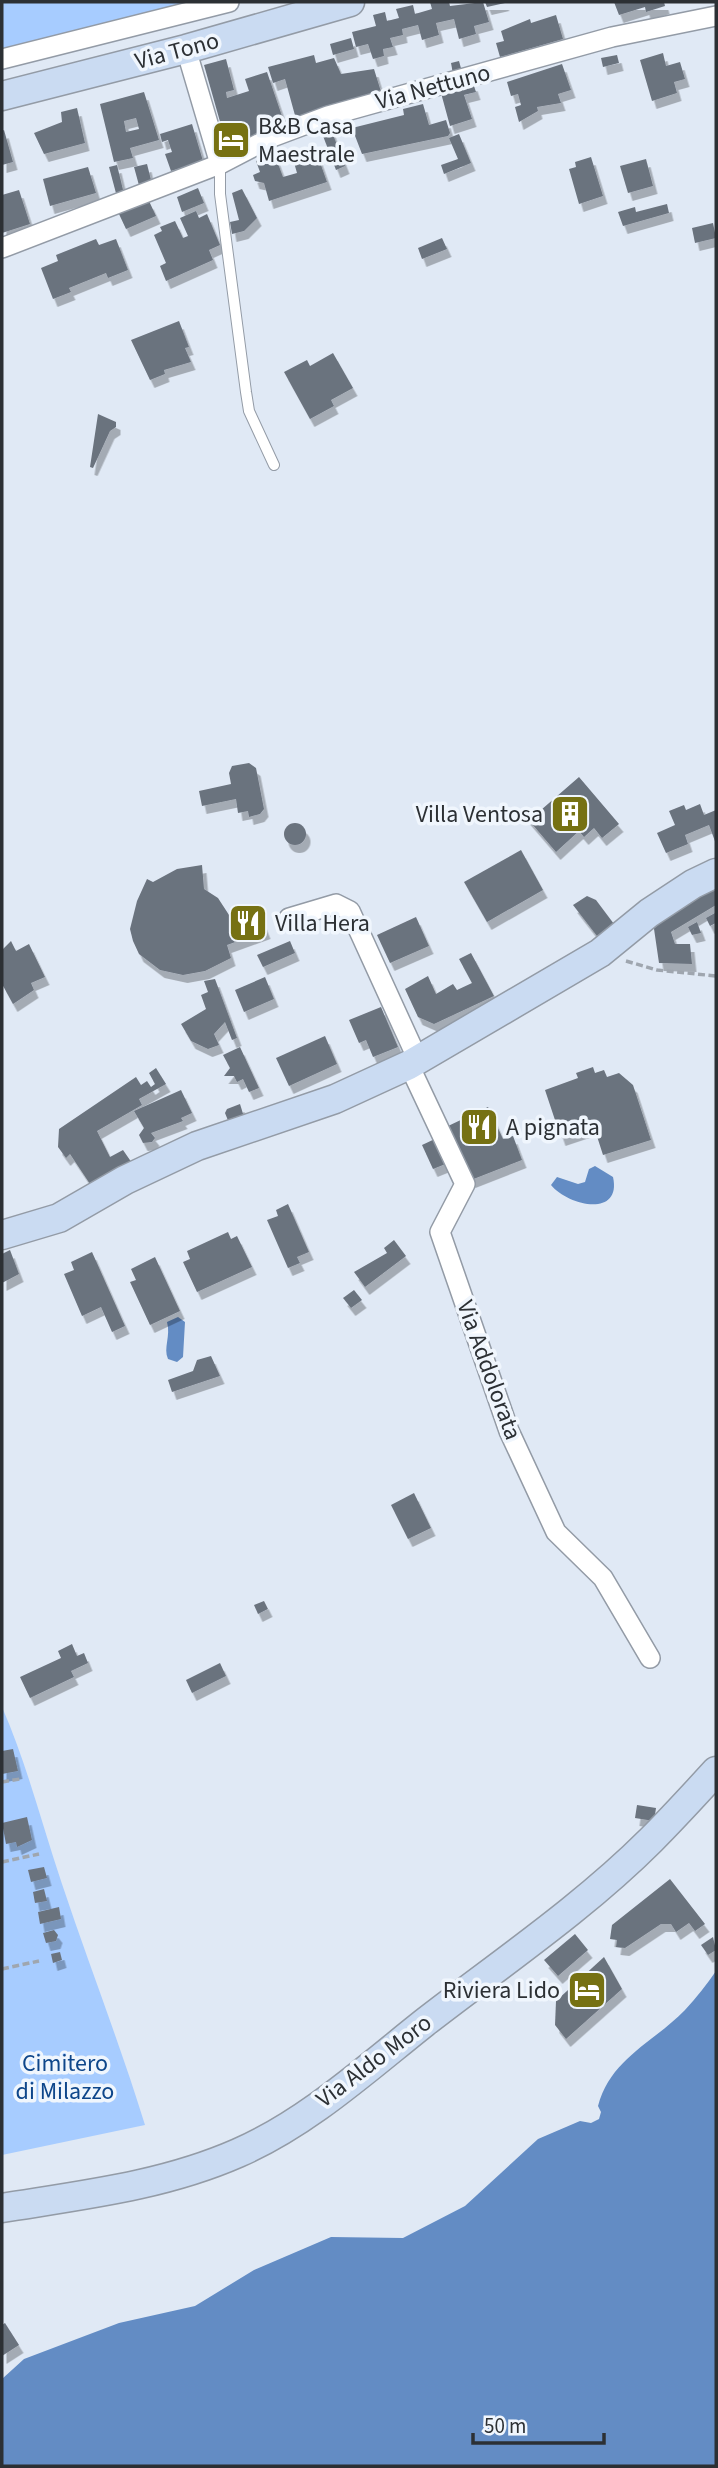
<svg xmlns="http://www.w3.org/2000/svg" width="718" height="2468" font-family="'Source Sans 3',sans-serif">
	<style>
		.green { fill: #a7ccff }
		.water { fill: #638cc4 }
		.building { fill: #6b737e; fill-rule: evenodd; filter: url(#shadow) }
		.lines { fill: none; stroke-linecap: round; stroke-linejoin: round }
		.lane-casing { stroke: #939ba6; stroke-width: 12 }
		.street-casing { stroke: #939ba6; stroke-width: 22 }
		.secondary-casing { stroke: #939ba6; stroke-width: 31 }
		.path { stroke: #9fa6af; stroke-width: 3.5; stroke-dasharray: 7 3.5; stroke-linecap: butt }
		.lane { stroke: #fff; stroke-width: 10 }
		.street { stroke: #fff; stroke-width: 19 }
		.secondary { stroke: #cadbf2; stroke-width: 28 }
		.labels { text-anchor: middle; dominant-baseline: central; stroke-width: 7; stroke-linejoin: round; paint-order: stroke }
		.street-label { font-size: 24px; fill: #2c3034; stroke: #f0f6fd }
		.poi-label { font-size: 24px; fill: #2c3034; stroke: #f0f6fd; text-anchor: start }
		.park-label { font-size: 24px; fill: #0e468a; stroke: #f0f6fd }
	</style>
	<defs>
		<filter id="shadow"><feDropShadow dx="4.5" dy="8" stdDeviation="0" flood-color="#0004"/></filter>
	</defs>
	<rect width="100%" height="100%" fill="#e0e9f5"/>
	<g class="green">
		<polygon points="2,2 206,2 2,55"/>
		<path d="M2 1707C27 1764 42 1825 62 1884 89 1965 120 2044 145 2125L2 2155Z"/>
	</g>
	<g class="water">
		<path d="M595 1166 613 1177C622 1218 568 1206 551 1185L557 1177 578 1184 585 1182 589 1169Z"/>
		<path d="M178 1317 185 1322 183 1357 177 1362 168 1359C163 1348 171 1336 167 1322Z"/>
		<path d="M716 1971V2466H2V2379L24 2359 119 2323 195 2306 254 2270 331 2237 403 2238 465 2206 538 2139 580 2121 591 2123 599 2119 601 2112 598 2106C611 2058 653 2043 685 2010 696 1998 707 1984 716 1971Z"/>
	</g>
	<g class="building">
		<polygon points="430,2 449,2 450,6 483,2 489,22 474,26 476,34 459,39 454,19 436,23 439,35 422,40 418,25 402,29 403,35 390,38 393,47 383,49 384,56 373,59 368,44 356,47 352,32 376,26 373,15 385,12 387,21 399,18 396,9 413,5 415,14 432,9"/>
		<polygon points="485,2 504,2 505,3 487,7"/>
		<polygon points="614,2 664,2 665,6 646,12 645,7 619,15"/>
		<polygon points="556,15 563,39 500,57 496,43 504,41 501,31 530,19 531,23"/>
		<polygon points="351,38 354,49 333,55 330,44"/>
		<polygon points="663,53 666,66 680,62 685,79 674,82 677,93 652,101 640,60"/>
		<polygon points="314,55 316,63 334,58 341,74 374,69 382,95 296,119 285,79 273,83 268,67"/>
		<polygon points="617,55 619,63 603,67 601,58"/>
		<polygon points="226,59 234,90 226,92 227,98 249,91 245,79 267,72 283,119 228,150 204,65"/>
		<polygon points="459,61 462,72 453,74 451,63"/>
		<polygon points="562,64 571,90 558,94 561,103 537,107 538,111 519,122 515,107 521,105 518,94 511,96 507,82"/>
		<polygon points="473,83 476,92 464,95 472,119 450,126 441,93"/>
		<path d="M144 92 159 140 130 148 133 158 114 162 100 104ZM136 118 139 129 126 132 124 121Z"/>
		<polygon points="423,104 429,125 446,120 450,133 448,136 362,154 352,128 404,115 403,109"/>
		<polygon points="77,108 85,143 44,154 34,133 62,122 61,112"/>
		<polygon points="192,124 203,161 171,171 165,154 172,152 168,140 162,142 160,134"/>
		<polygon points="329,124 345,166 336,170 320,128"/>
		<polygon points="4,130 13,162 2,165 2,131"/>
		<polygon points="459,134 471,163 444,174 441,165 458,159 449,138"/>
		<polygon points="271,145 283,177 297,173 293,159 316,151 327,182 269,201 264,183 255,181 253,175 260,172 256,161 266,157 261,148"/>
		<polygon points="591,157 603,196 579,204 569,169 576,167 575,162"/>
		<polygon points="646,159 653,186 628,193 620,166"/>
		<polygon points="147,164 152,184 140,189 134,167"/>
		<polygon points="117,165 124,194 117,197 109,167"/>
		<polygon points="88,167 96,193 50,206 43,179"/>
		<polygon points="198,188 204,203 182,212 177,197"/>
		<polygon points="242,189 257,218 244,231 232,234 230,222 239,220 232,193"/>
		<polygon points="19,190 30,224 2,233 2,195"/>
		<polygon points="149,201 156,216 126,229 119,214"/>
		<polygon points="667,204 669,213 623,226 618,212 635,207 636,212"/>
		<polygon points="196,211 199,218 207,214 220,245 209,250 213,260 166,281 160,266 166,263 154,235 162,231 160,227 175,221 183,238 188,236 180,218"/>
		<polygon points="713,223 716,238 695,243 692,228"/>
		<polygon points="442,238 447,249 422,259 418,248"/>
		<polygon points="96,239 99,245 116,239 128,270 108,278 106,273 69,288 71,292 53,299 41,268 58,261 56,255"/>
		<polygon points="179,321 189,347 185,348 191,362 164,370 165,374 150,380 131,340"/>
		<polygon points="333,353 353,388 331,400 334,406 310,419 284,372 307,360 310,366"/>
		<polygon points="98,414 116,422 116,427 110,431 93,468 90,467"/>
		<polygon points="249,763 256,768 264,809 260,814 249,817 248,811 238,813 236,799 202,806 199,791 231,784 229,773 232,766"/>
		<polygon points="579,777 619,824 602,838 594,828 584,837 579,831 556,852 526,817 538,807 541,810"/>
		<polygon points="700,804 704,815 716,810 716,844 709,825 685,835 688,844 666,853 657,833 675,825 669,811 684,805 686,810"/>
		<circle cx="295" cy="834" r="11"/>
		<polygon points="521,850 543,890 487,922 464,882"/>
		<polygon points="202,865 204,889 218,898 229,915 256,906 266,931 227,945 231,958 205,971 183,975 160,970 139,954 133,941 130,929 137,901 147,879 153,882 177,869"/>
		<polygon points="716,885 716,905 671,932 675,944 690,944 692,964 659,963 653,922"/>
		<polygon points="587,896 596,900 614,924 597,936 573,905"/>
		<polygon points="715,913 716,923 710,926 706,918"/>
		<polygon points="416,917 429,946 390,963 377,935"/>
		<polygon points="697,922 701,933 692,935 688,927"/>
		<polygon points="11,941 16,951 29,944 45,977 31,983 34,990 13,1004 2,984 2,950"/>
		<polygon points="290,941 295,953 263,967 257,955"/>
		<polygon points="471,953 494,996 434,1024 418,1017 405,989 428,976 436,994 453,984 457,990 472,983 459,959"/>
		<polygon points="265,977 274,999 244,1012 235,990"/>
		<polygon points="215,979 237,1038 232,1040 225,1022 214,1034 219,1045 208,1049 191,1041 181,1024 206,1009 201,995 208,992 204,981"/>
		<polygon points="381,1007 398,1047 373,1057 366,1040 359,1043 349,1020"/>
		<polygon points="325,1036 337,1064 289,1086 276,1058"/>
		<polygon points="240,1047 259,1088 249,1092 243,1079 237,1082 234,1076 224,1076 230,1068 223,1055"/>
		<polygon points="593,1067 595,1073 604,1070 607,1077 619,1073 633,1085 651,1140 603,1155 594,1127 561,1138 545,1090 578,1078 576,1073"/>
		<polygon points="156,1068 166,1084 139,1099 142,1105 97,1131 110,1157 123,1150 132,1163 92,1187 70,1154 66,1158 58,1147 59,1129 136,1077 141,1085 147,1081 151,1087 155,1084 149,1073"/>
		<polygon points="181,1090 192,1113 181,1118 183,1121 151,1133 155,1138 152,1142 143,1143 139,1135 144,1128 134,1111"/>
		<polygon points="240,1104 244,1117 229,1123 225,1113 227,1109"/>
		<polygon points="488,1107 503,1139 513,1136 522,1160 471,1180 446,1127"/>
		<polygon points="437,1138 448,1163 433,1169 422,1145"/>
		<polygon points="288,1204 309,1252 297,1257 300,1263 288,1268 267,1220 278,1216 276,1210"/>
		<polygon points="228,1232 231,1239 237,1236 252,1267 197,1292 183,1262 190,1259 187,1251"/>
		<polygon points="394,1240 406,1256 365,1287 354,1272 387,1253 384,1248"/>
		<polygon points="10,1250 19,1274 2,1283 2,1254"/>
		<polygon points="92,1252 125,1326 112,1332 101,1307 82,1316 64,1274 74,1270 71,1262"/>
		<polygon points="155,1257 180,1311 150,1325 130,1282 136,1280 131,1269"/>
		<polygon points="354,1290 362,1300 351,1308 343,1298"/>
		<polygon points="211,1356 220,1376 172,1392 168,1380 193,1371 197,1360"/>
		<polygon points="414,1493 431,1528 408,1539 391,1505"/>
		<polygon points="264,1601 268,1609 258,1614 254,1605"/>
		<polygon points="72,1644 77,1656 84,1653 88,1663 71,1671 74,1677 30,1698 20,1677 61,1658 58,1651"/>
		<polygon points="220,1663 226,1676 192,1693 186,1680"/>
		<polygon points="13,1749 18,1771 2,1774 2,1751"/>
		<polygon points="637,1805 656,1808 654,1821 635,1818"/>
		<polygon points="27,1817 32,1840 17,1847 16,1842 6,1844 2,1823"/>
		<polygon points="44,1867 47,1878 31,1882 28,1870"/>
		<polygon points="670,1879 705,1924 695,1931 689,1923 676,1932 671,1924 661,1924 625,1948 616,1947 617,1940 610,1939 612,1925"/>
		<polygon points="44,1889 47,1901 35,1903 33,1892"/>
		<polygon points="59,1907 61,1919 40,1924 38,1912"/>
		<polygon points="54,1930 58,1935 56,1941 46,1943 43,1933"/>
		<polygon points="575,1934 588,1950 558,1976 544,1960"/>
		<polygon points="713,1937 716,1950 708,1955 701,1945"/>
		<polygon points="60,1952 62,1960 53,1963 51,1954"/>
		<polygon points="604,1957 622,1989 566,2039 555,2025 556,2001"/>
		<polygon points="5,2323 19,2345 2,2356 2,2325"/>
	</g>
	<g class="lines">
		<g class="lane-casing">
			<polyline id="lane" points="220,164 220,194 246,392 249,411 274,465"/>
		</g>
		<g class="street-casing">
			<g id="street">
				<polyline points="186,49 220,164"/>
				<polyline points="2,59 229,2"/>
				<polyline points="2,248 220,164 272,137 328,116 612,37 716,16"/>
				<polyline points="289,918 336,904 350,911 418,1060"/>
				<polyline points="409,1065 465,1184 440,1232 509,1431 556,1532 603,1578 650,1658"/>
			</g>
		</g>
		<g class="secondary-casing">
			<g id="secondary">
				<polyline points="2,96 186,49 350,2"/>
				<polyline points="2,1235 59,1218 125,1180 197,1146 335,1099 409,1065 600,953 649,913 693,884 716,873"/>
				<path d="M2 2208C82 2195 163 2186 238 2153 307 2123 366 2069 424 2023 500 1964 583 1908 651 1840 673 1818 695 1794 716 1771"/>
			</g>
		</g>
		<g class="path">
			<polyline points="626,961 657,970 716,976"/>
			<polyline points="2,1782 20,1779"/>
			<polyline points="2,1862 39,1854"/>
			<polyline points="2,1969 39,1961"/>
		</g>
		<use href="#lane" class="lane"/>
		<use href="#street" class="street"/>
		<use href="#secondary" class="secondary"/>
	</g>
	<defs>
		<g id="hotel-square" transform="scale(2.0125)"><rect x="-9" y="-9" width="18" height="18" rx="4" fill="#767113" stroke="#f0f6fd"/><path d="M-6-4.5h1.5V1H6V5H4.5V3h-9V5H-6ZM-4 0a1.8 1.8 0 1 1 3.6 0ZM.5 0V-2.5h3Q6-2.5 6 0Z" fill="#fff"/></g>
		<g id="building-square" transform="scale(2.0125)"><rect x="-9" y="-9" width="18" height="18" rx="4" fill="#767113" stroke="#f0f6fd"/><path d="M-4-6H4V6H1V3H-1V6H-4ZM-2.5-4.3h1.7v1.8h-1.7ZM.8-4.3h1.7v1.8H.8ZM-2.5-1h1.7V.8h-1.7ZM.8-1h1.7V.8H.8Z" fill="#fff"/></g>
		<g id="restaurant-square" transform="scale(2.0125)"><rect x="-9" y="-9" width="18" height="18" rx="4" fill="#767113" stroke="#f0f6fd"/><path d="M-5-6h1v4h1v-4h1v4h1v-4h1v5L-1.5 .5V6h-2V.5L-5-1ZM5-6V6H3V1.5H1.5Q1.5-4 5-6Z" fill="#fff"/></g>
	</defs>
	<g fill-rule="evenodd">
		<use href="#hotel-square" x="231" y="140"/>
		<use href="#building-square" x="570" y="814"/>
		<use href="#restaurant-square" x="248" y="923"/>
		<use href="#restaurant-square" x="479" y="1127"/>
		<use href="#hotel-square" x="587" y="1990"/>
	</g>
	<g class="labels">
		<g class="street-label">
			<text transform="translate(177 51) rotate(-15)">Via Tono</text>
			<text transform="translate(433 87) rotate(-15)">Via Nettuno</text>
			<text transform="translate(489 1370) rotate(70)">Via Addolorata</text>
			<text transform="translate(374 2061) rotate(-37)">Via Aldo Moro</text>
		</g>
		<g class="poi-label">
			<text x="258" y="126">B&amp;B Casa<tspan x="258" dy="28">Maestrale</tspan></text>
			<text x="543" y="814" text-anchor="end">Villa Ventosa</text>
			<text x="275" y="923">Villa Hera</text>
			<text x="506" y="1127">A pignata</text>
			<text x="560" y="1990" text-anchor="end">Riviera Lido</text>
		</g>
		<g class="park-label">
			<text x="65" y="2063">Cimitero<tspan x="65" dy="28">di Milazzo</tspan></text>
		</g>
	</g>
	<rect width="718" height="2468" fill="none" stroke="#2c3034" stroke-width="7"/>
	<path d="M473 2433v10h131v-10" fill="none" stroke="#2c3034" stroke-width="3.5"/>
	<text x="484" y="2433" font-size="21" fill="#2c3034" stroke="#f0f6fd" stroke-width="5" paint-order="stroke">50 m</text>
</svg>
